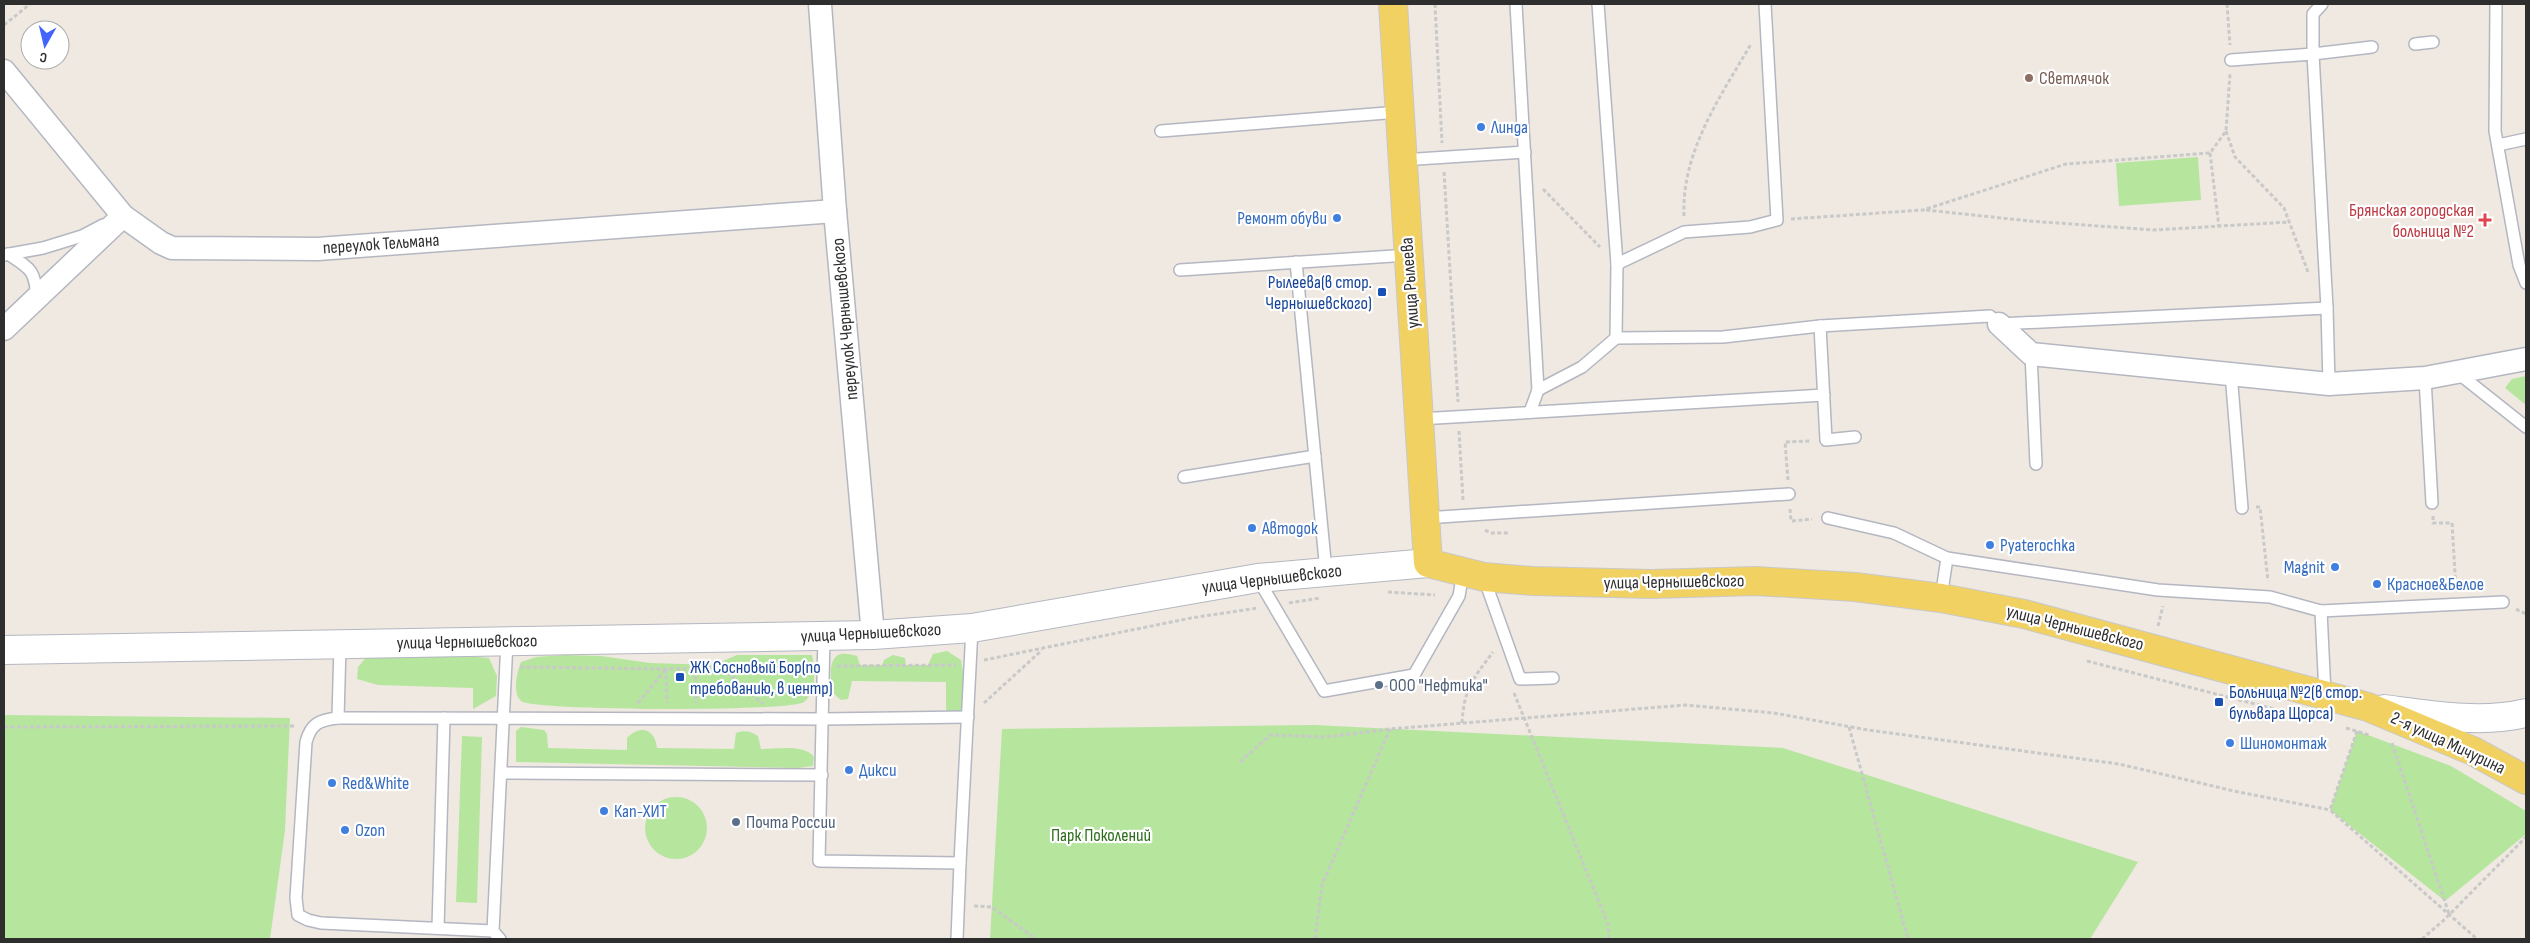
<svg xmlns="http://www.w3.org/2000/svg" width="2530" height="943" font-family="'Sofia Sans Condensed',sans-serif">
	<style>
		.green { fill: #b6e59e }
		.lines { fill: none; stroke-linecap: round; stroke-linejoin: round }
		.lane-casing { stroke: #b4b7c1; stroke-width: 14 }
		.street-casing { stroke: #b4b7c1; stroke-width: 25 }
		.secondary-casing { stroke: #b4b7c1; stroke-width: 30 }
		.primary-casing { stroke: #c9c9c9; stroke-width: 30 }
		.path { stroke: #c9c9c9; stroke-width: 3; stroke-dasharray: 4 2.5; stroke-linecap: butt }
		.lane { stroke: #fff; stroke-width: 11 }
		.street { stroke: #fff; stroke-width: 22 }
		.secondary { stroke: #fff; stroke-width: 28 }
		.primary { stroke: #f2d163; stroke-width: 28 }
		.education-dot { fill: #8d6e63; stroke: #fff; stroke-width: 2 }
		.shop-dot { fill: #3f7fe0; stroke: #fff; stroke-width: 2 }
		.health-dot { fill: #e0444e; stroke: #fff; stroke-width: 2 }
		.transit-dot { fill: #1a4fb4; stroke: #fff; stroke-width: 2 }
		.service-dot { fill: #5c6f8a; stroke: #fff; stroke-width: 2 }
		.labels { text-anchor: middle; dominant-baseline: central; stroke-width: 4.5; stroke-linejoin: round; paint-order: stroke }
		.education-label { font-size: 18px; fill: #785e54; stroke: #fff; text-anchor: start }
		.shop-label { font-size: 18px; fill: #366cbe; stroke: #fff; text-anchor: start }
		.health-label { font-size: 18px; fill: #be3a42; stroke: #fff; text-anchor: end }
		.street-label { font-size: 18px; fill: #2e2e2e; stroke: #fff }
		.transit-label { font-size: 18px; fill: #164399; stroke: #fff; text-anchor: start }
		.service-label { font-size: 18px; fill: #4e5e75; stroke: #fff; text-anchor: start }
		.park-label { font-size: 18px; fill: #2c6e1b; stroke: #fff }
	</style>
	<rect width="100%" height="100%" fill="#efe9e1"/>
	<g class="green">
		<polygon points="2198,157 2201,200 2119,206 2116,163"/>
		<polygon points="2526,376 2526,405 2505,388 2512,379"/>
		<path d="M947 651 961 660 964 678 963 712 949 718 946 709V682L852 681 848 699 841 700 832 692C832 682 826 658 841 654 845 653 853 655 857 656L860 665H882L884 660 893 655 905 658 906 665H928L933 654Z"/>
		<polygon points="449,654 489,658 497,676 496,696 473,709 473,688 378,685 357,679 358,667 368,655"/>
		<path d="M565 655 601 656 650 663 714 665 737 655H812C815 669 817 692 804 702 791 712 532 711 521 701 512 692 517 672 521 662L536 657Z"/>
		<polygon points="4,715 290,718 285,830 270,939 4,939"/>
		<polygon points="1314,725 1783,748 2138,862 2090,939 990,939 1002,729"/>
		<path d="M521 727 544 730 547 734 548 748 627 750V738C641 724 655 729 657 748L734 749 736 733C744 730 751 731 758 736L761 749C776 749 805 744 814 757L813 766 798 768 516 762V731Z"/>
		<polygon points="2357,731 2451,766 2526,811 2526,834 2445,901 2330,810"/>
		<polygon points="462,736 482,737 477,903 456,902"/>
		<circle cx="676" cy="828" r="31"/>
	</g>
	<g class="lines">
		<g class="lane-casing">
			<g id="lane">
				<polyline points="1516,4 1538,390"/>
				<polyline points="1598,4 1617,264 1616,338"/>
				<polyline points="2322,4 2313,14 2313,54 2372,47"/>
				<polyline points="2496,4 2495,131 2519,265 2526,283"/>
				<polyline points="2415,44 2433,42"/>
				<polyline points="2231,60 2313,54 2327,308 2329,384"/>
				<polyline points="1161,131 1399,112"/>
				<polyline points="2498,145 2526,139"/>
				<polyline points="1402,160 1525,152"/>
				<path d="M8 254C31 269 35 270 37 298"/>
				<polyline points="4,255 43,248 82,236 103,225"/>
				<polyline points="1296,262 1326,571"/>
				<polyline points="1617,264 1684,232 1750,227 1777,220 1765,4"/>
				<polyline points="1180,270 1409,255"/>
				<polyline points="2031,354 2036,464"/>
				<polyline points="2231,373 2242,508"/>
				<polyline points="2458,373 2526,427"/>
				<polyline points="2425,378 2432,503"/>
				<polyline points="1530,412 1538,390 1582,367 1616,338 1723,337 1820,326"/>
				<polyline points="1419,419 1824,395"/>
				<polyline points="1855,437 1826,440 1820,326 1990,316 1999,324 2327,308"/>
				<polyline points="1184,477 1315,456"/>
				<polyline points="1425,518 1789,494"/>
				<polyline points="1828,518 1894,533 1947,558 2158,590 2270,597 2321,611 2503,602"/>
				<polyline points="1484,578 1520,679 1553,678"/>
				<polyline points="1258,579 1324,691 1414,675 1459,596 1463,572"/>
				<polyline points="1941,598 1947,558"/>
				<polyline points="2321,611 2325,694"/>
				<polyline points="824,636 819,861 960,863 957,939"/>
				<path d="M340 645 338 718C320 720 311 723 306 742L296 898 298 915 308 920 321 923 493 931"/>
				<polyline points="338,718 823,719 968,717"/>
				<polyline points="501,773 822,775"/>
				<polyline points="960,863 972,628"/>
				<polyline points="438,928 444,718"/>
				<polyline points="500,939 493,931 507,641"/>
			</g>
		</g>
		<g class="street-casing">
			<g id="street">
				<polyline points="820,4 835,211 873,635"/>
				<polyline points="4,71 123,216 161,243 172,248 318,249 835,211"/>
				<polyline points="1999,324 2031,354 2329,384 2425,378 2526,359"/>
				<polyline points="4,329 123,216"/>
			</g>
		</g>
		<g class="secondary-casing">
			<g id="secondary">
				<polyline points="4,650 873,635 972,628 1258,578 1428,563"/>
				<path d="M2384 709C2430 715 2480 724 2526 713"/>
			</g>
		</g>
		<g class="primary-casing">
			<polyline id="primary" points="1393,4 1428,563 1484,577 1533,581 1651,584 1756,581 1855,587 1941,598 2024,614 2368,707 2473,751 2526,780"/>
		</g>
		<g class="path">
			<polyline points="1435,4 1442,143"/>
			<polyline points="2227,4 2230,45"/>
			<polyline points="4,25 30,4"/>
			<polyline points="2226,131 2235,157 2284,208 2308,272"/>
			<polyline points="2210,153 2219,227"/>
			<polyline points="1444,172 1458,402"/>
			<polyline points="1543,189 1600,247"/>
			<polyline points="1926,210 2030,221 2154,230 2289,222"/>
			<path d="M1684 216C1681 153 1720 97 1751 44"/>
			<polyline points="1791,219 1923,210 2066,164 2210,153 2226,131 2230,74"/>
			<polyline points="1459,431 1463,500"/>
			<polyline points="1788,480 1785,442 1811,441"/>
			<polyline points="2256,507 2260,507 2268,581"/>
			<polyline points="1790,509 1791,521 1812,519"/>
			<polyline points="2433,516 2433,523 2452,523 2456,590"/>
			<polyline points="1485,530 1491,533 1508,533"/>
			<polyline points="1388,592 1435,595"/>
			<polyline points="1289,603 1320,598"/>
			<polyline points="2516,609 2526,614"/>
			<polyline points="2158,626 2163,606"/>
			<polyline points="984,660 1191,618 1258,608"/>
			<polyline points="2087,661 2294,714"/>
			<polyline points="837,666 956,665"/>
			<polyline points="520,667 666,669 808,666"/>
			<polyline points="722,668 763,704"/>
			<polyline points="666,669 667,703"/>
			<polyline points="695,669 696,703"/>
			<polyline points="1514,693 1608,924 1609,939"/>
			<polyline points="638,703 666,669"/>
			<polyline points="984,703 1042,650"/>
			<path d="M1462 723C1464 688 1473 679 1493 652"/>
			<polyline points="4,727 295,726"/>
			<polyline points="1849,727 1908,939"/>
			<polyline points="2346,728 2369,735"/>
			<polyline points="2357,731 2330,810 2477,939"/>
			<polyline points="2392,743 2449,914"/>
			<polyline points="1240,762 1270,735 1326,737 1390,729 1685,705 1774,713 1868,730 2119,764 2234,791 2330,810"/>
			<polyline points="974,906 992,907 1036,939"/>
			<polyline points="1315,939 1322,885 1390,729"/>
			<polyline points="2422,939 2444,920 2526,837"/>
		</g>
		<use href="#lane" class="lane"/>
		<use href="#street" class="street"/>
		<use href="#secondary" class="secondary"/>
		<use href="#primary" class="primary"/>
	</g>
	<circle class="education-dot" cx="2029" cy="78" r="5"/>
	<g class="shop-dot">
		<circle cx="1481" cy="127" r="5"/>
		<circle cx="1337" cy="218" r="5"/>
		<circle cx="1252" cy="528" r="5"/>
		<circle cx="1990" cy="545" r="5"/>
		<circle cx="2335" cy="567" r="5"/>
		<circle cx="2377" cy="584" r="5"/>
		<circle cx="2230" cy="743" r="5"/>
		<circle cx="849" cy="770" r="5"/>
		<circle cx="332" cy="783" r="5"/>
		<circle cx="604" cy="811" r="5"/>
		<circle cx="345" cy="830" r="5"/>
	</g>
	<path class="health-dot" d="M2482.5 212.5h5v5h5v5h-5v5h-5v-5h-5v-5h5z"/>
	<g class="transit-dot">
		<rect x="1377" y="287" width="10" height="10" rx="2.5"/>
		<rect x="675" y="672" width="10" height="10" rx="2.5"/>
		<rect x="2214" y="697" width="10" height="10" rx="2.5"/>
	</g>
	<g class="service-dot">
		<circle cx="1379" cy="685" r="5"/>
		<circle cx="736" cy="822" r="5"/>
	</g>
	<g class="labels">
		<g class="education-label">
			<text x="2039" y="78">Светлячок</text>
		</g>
		<g class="shop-label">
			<text x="1491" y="127">Линда</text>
			<text x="1327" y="218" text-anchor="end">Ремонт обуви</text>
			<text x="1262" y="528">Автодок</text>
			<text x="2000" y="545">Pyaterochka</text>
			<text x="2325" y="567" text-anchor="end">Magnit</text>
			<text x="2387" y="584">Красное&amp;Белое</text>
			<text x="2240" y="743">Шиномонтаж</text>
			<text x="859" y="770">Дикси</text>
			<text x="342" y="783">Red&amp;White</text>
			<text x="614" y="811">Кап-ХИТ</text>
			<text x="355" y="830">Ozon</text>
		</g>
		<g class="health-label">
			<text x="2474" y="210">Брянская городская<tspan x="2474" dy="21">больница №2</tspan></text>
		</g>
		<g class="street-label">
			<text transform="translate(381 244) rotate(-4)">переулок Тельмана</text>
			<text transform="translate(1410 283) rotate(-94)">улица Рылеева</text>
			<text transform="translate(845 319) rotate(-95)">переулок Чернышевского</text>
			<text transform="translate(1272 579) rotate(-7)">улица Чернышевского</text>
			<text transform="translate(1674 582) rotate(-1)">улица Чернышевского</text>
			<text transform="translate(2075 628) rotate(14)">улица Чернышевского</text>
			<text transform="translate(871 633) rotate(-3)">улица Чернышевского</text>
			<text transform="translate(467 642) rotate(-1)">улица Чернышевского</text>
			<text transform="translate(2448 743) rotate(25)">2-я улица Мичурина</text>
		</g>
		<g class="transit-label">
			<text x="1372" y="282" text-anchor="end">Рылеева(в стор.<tspan x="1372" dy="21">Чернышевского)</tspan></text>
			<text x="690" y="667">ЖК Сосновый Бор(по<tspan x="690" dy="21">требованию, в центр)</tspan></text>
			<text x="2229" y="692">Больница №2(в стор.<tspan x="2229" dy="21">бульвара Щорса)</tspan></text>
		</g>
		<g class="service-label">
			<text x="1389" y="685">ООО "Нефтика"</text>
			<text x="746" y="822">Почта России</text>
		</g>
		<g class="park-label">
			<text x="1101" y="835">Парк Поколений</text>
		</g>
	</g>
	<rect width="2530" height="943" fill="none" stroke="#2e2e2e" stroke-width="10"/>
	<g transform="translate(45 45) rotate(188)"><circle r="24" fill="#ffffff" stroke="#ababab"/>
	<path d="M0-4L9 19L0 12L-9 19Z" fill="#4264fb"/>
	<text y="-8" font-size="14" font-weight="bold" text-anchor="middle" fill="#2e2e2e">С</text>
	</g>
</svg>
